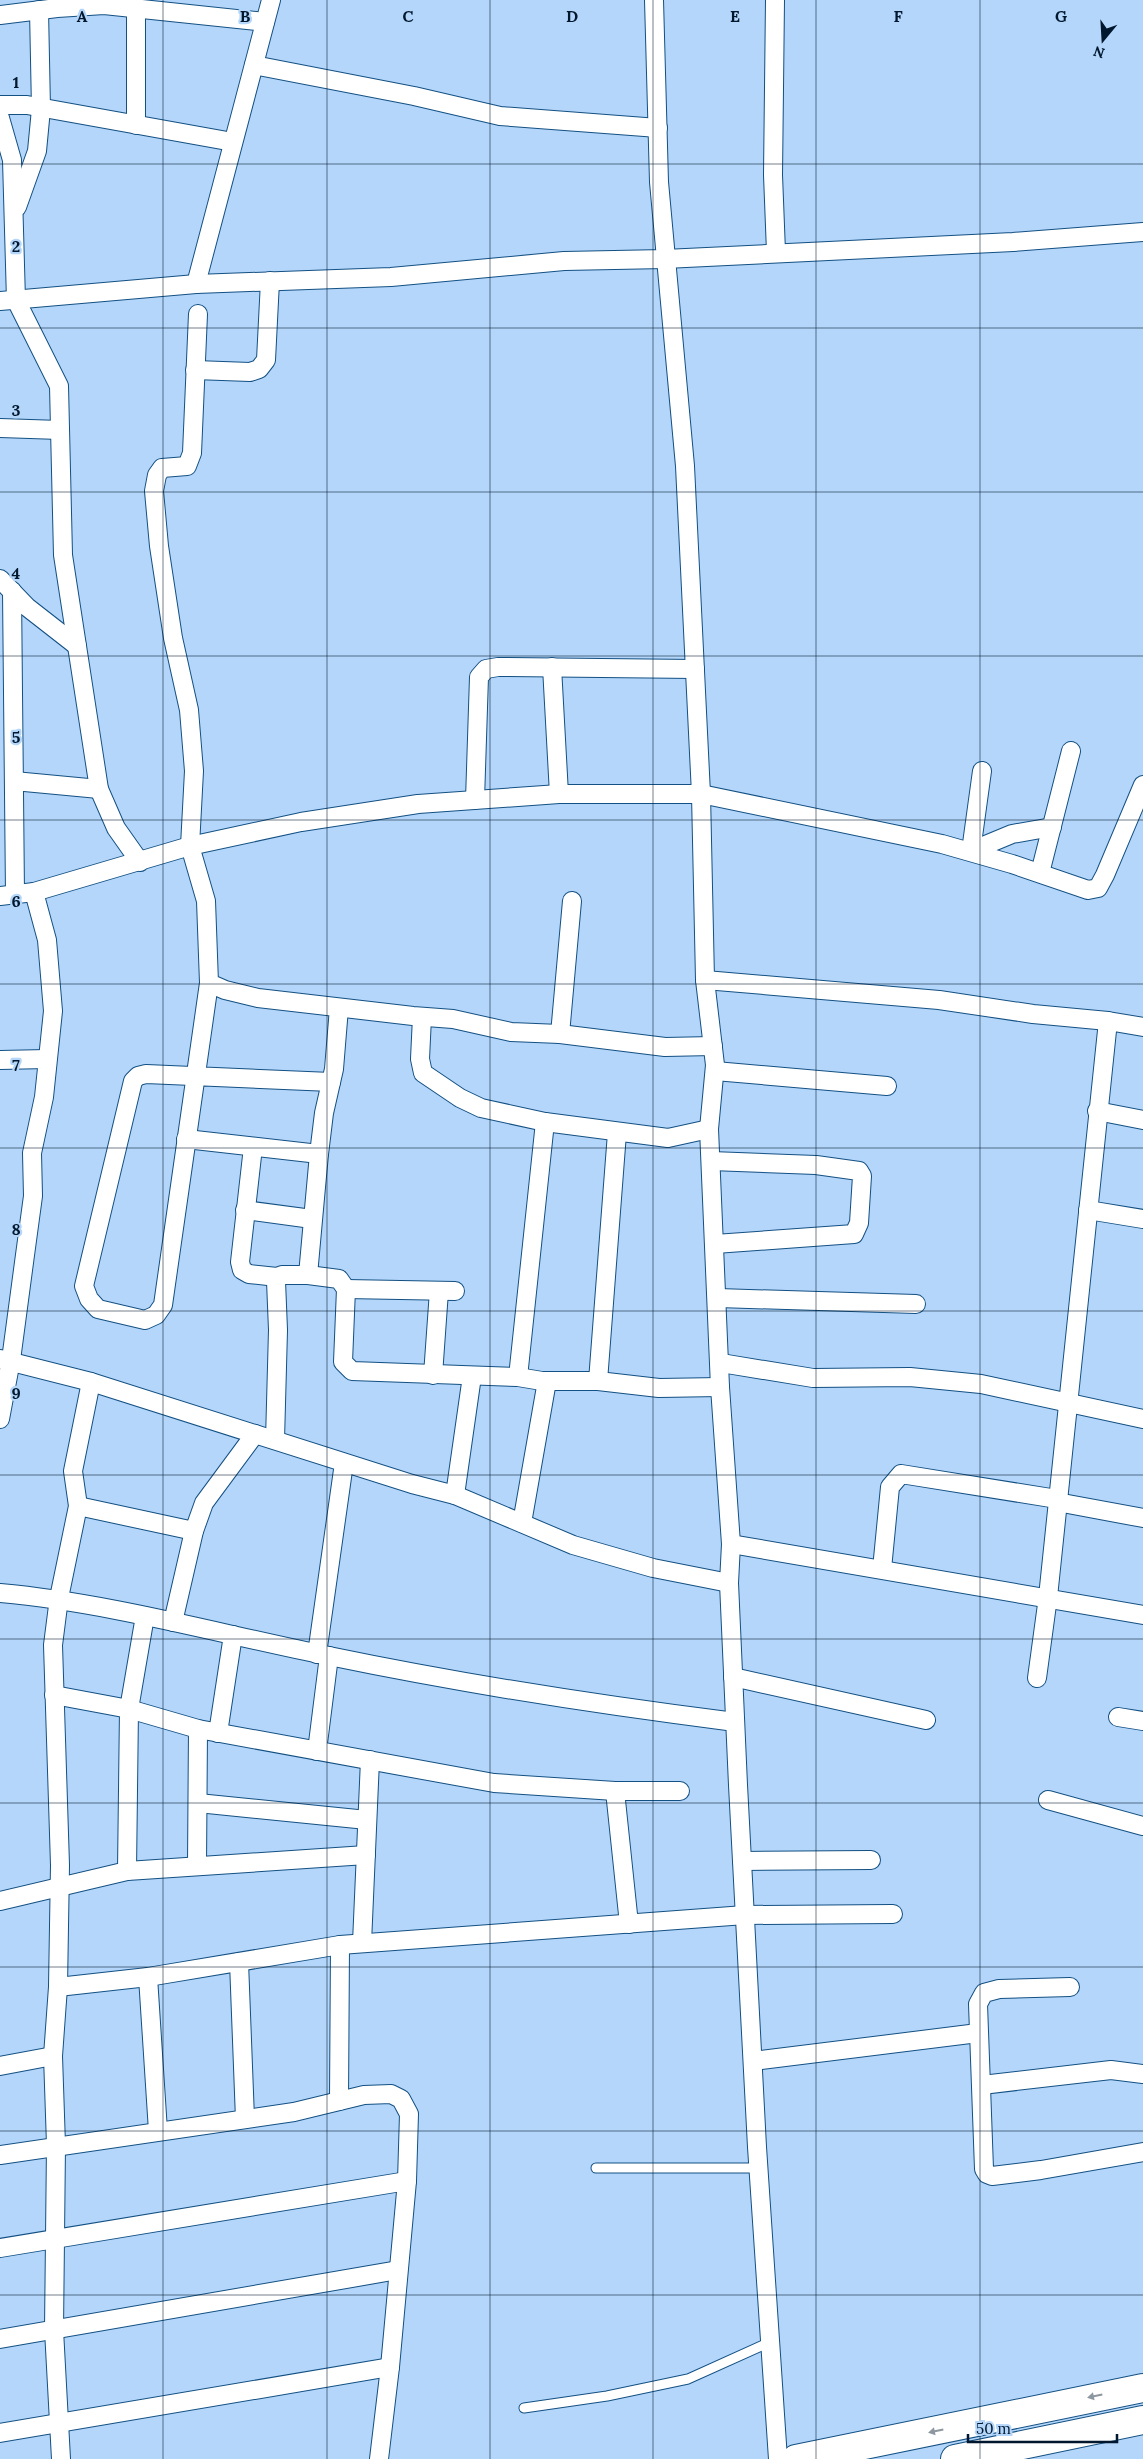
<svg xmlns="http://www.w3.org/2000/svg" width="1143" height="2459" font-family="Lora,serif">
	<style>
		.lines { fill: none; stroke-linecap: round; stroke-linejoin: round }
		.service-casing { stroke: #135083; stroke-width: 11 }
		.minor-casing { stroke: #135083; stroke-width: 20 }
		.primary-casing { stroke: #135083; stroke-width: 30 }
		.service { stroke: #fff; stroke-width: 9 }
		.minor { stroke: #fff; stroke-width: 18 }
		.primary { stroke: #fff; stroke-width: 28 }
		.oneway { fill: #8d97a0 }
		.grid { fill: none; stroke: #01172d; stroke-width: 1; stroke-opacity: 0.55 }
		.grid-label { font-size: 16px; text-anchor: middle; font-weight: bold; fill: #01172d; stroke: #b3d6fa; stroke-width: 4.5; stroke-linejoin: round; paint-order: stroke }
	</style>
	<rect width="100%" height="100%" fill="#b3d6fa"/>
	<g class="lines">
		<g class="service-casing">
			<g id="service">
				<polyline points="596,2168 759,2168"/>
				<polyline points="524,2408 607,2396 688,2379 770,2342"/>
			</g>
		</g>
		<g class="minor-casing">
			<g id="minor">
				<polyline points="654,0 659,182 685,466 701,794 705,980 715,1065 709,1129 720,1387 731,1544 729,1583 738,1785 757,2147 778,2459"/>
				<polyline points="775,0 773,175 776,252"/>
				<polyline points="0,15 57,8 104,5 265,22"/>
				<polyline points="254,65 414,96 500,116 658,128"/>
				<polyline points="0,105 27,105 233,142"/>
				<polyline points="0,118 12,160 16,300 59,386 63,555 99,789 116,828 140,862"/>
				<polyline points="136,125 136,8"/>
				<polyline points="17,207 37,151 41,109 39,10"/>
				<polyline points="196,284 271,0"/>
				<polyline points="0,301 196,284 391,277 564,261 665,259 1013,242 1143,232"/>
				<polyline points="198,314 192,453 187,466 162,468 157,475 154,491 159,546 173,638 189,710 194,771 190,846 206,901 209,983 225,990 258,998 413,1016 453,1019 511,1032 560,1034 665,1047 713,1046"/>
				<polyline points="195,370 250,372 259,369 266,360 270,281"/>
				<polyline points="0,428 60,430"/>
				<polyline points="0,579 27,607 77,646"/>
				<polyline points="12,591 15,894"/>
				<polyline points="552,667 559,794"/>
				<polyline points="14,781 99,789"/>
				<polyline points="475,800 479,677 486,669 498,667 695,669"/>
				<polyline points="971,851 1012,834 1052,827"/>
				<polyline points="971,851 982,771"/>
				<polyline points="1040,873 1071,751"/>
				<polyline points="0,896 34,892 190,846 301,822 418,804 559,794 701,794 942,844 1012,864 1088,890 1098,888 1105,875 1143,785"/>
				<polyline points="705,980 939,1000 1033,1014 1108,1021 1143,1027"/>
				<path d="M209 983C194 1090 178 1198 163 1305L156 1315 145 1320 98 1309 89 1299 84 1286 133 1081 138 1076 146 1074 331 1082"/>
				<polyline points="422,1017 420,1059 423,1073 460,1098 481,1108 545,1122 668,1138 709,1129"/>
				<polyline points="560,1034 572,901"/>
				<polyline points="0,1060 47,1059"/>
				<polyline points="715,1071 887,1086"/>
				<polyline points="1097,1111 1143,1120"/>
				<polyline points="186,1139 319,1154"/>
				<polyline points="253,1147 240,1262 242,1270 249,1274 277,1277"/>
				<polyline points="711,1161 816,1165 859,1171 862,1176 859,1223 854,1234 715,1244"/>
				<polyline points="245,1210 312,1219"/>
				<polyline points="1088,1210 1143,1219"/>
				<polyline points="308,1275 339,1279 346,1289 343,1362 352,1371 518,1377 542,1381 598,1381 659,1388 720,1387"/>
				<polyline points="346,1289 455,1291"/>
				<polyline points="718,1298 916,1304"/>
				<polyline points="0,1359 91,1382 412,1484 455,1495 573,1545 653,1568 729,1583"/>
				<polyline points="721,1363 813,1378 910,1377 981,1384 1143,1419"/>
				<polyline points="433,1375 439,1291"/>
				<polyline points="518,1377 545,1122"/>
				<polyline points="598,1381 617,1133"/>
				<polyline points="0,1419 11,1360 25,1255 33,1196 32,1153 44,1097 53,1011 47,940 34,892"/>
				<polyline points="275,1440 278,1330 276,1281 277,1277 282,1275 308,1275 319,1154 324,1113 334,1069 339,1008"/>
				<polyline points="455,1495 472,1376"/>
				<polyline points="1057,1502 1143,1518"/>
				<polyline points="78,1506 194,1531"/>
				<polyline points="522,1523 547,1381"/>
				<polyline points="731,1544 1143,1615"/>
				<polyline points="882,1569 890,1487 901,1474 1057,1499"/>
				<path d="M0 1593C111 1603 220 1634 329 1656 464 1684 599 1705 735 1722"/>
				<polyline points="173,1622 194,1531 204,1503 255,1434"/>
				<polyline points="317,1654 344,1463"/>
				<polyline points="733,1677 926,1720"/>
				<polyline points="1037,1678 1048,1597 1108,1021"/>
				<polyline points="54,1695 129,1709 198,1729 494,1783 615,1791 680,1791"/>
				<polyline points="1118,1717 1143,1721"/>
				<polyline points="218,1733 233,1635"/>
				<polyline points="317,1751 329,1656"/>
				<polyline points="615,1791 629,1924"/>
				<polyline points="1048,1800 1143,1826"/>
				<polyline points="198,1803 367,1820"/>
				<polyline points="742,1861 871,1860"/>
				<polyline points="197,1865 198,1729"/>
				<polyline points="127,1871 129,1709 145,1616"/>
				<polyline points="0,1901 127,1871 366,1855"/>
				<polyline points="362,1943 370,1760"/>
				<polyline points="239,1962 245,2119"/>
				<polyline points="148,1977 158,2131"/>
				<polyline points="58,1987 148,1977 340,1945 745,1915 893,1914"/>
				<polyline points="1070,1987 999,1989 984,1993 978,2004 984,2169 987,2174 992,2176 1041,2170 1143,2152"/>
				<polyline points="753,2061 978,2033"/>
				<polyline points="0,2066 53,2056"/>
				<polyline points="982,2085 1111,2070 1143,2074"/>
				<polyline points="339,2101 340,1945"/>
				<polyline points="0,2155 294,2112 364,2095 391,2094 401,2099 409,2114 407,2181 390,2367 379,2459"/>
				<polyline points="0,2248 407,2181"/>
				<polyline points="0,2339 398,2270"/>
				<polyline points="0,2433 390,2367"/>
				<polyline points="61,2459 54,2330 56,2145 53,2056 58,1987 60,1865 53,1645 59,1598 78,1506 73,1471 91,1382"/>
			</g>
		</g>
		<g class="primary-casing">
			<g id="primary">
				<polyline points="796,2459 1143,2388"/>
				<polyline points="955,2459 1143,2420"/>
			</g>
		</g>
		<use href="#service" class="service"/>
		<use href="#minor" class="minor"/>
		<use href="#primary" class="primary"/>
	</g>
	<defs><path id="oneway-solid" d="M-6-.8H1V-3.2L6.5 0L1 3.2V.8H-6Z" transform="scale(1.25)"/></defs>
	<g class="oneway">
		<use href="#oneway-solid" transform="translate(1095 2396) rotate(168)"/>
		<use href="#oneway-solid" transform="translate(936 2431) rotate(168)"/>
	</g>
	<path class="grid" d="M163 0V2459M327 0V2459M490 0V2459M653 0V2459M816 0V2459M980 0V2459M0 164H1143M0 328H1143M0 492H1143M0 656H1143M0 820H1143M0 984H1143M0 1148H1143M0 1311H1143M0 1475H1143M0 1639H1143M0 1803H1143M0 1967H1143M0 2131H1143M0 2295H1143"/>
	<g class="grid-label">
		<text x="82" y="22">A</text>
		<text x="245" y="22">B</text>
		<text x="408" y="22">C</text>
		<text x="572" y="22">D</text>
		<text x="735" y="22">E</text>
		<text x="898" y="22">F</text>
		<text x="1061" y="22">G</text>
		<text x="16" y="88">1</text>
		<text x="16" y="252">2</text>
		<text x="16" y="416">3</text>
		<text x="16" y="579">4</text>
		<text x="16" y="743">5</text>
		<text x="16" y="907">6</text>
		<text x="16" y="1071">7</text>
		<text x="16" y="1235">8</text>
		<text x="16" y="1399">9</text>
	</g>
	<g transform="translate(1103 40) rotate(198)" stroke="#b3d6fa" stroke-width="4" paint-order="stroke">
	<path d="M0-4L9 19L0 12L-9 19Z" fill="#01172d"/>
	<text y="-8" font-size="14" font-weight="bold" text-anchor="middle" fill="#01172d">N</text>
	</g>
	<path d="M968 2434v8h149v-8" fill="none" stroke="#01172d" stroke-width="2.5"/>
	<text x="976" y="2434" font-size="15" fill="#01172d" stroke="#b3d6fa" stroke-width="4" paint-order="stroke">50 m</text>
</svg>
